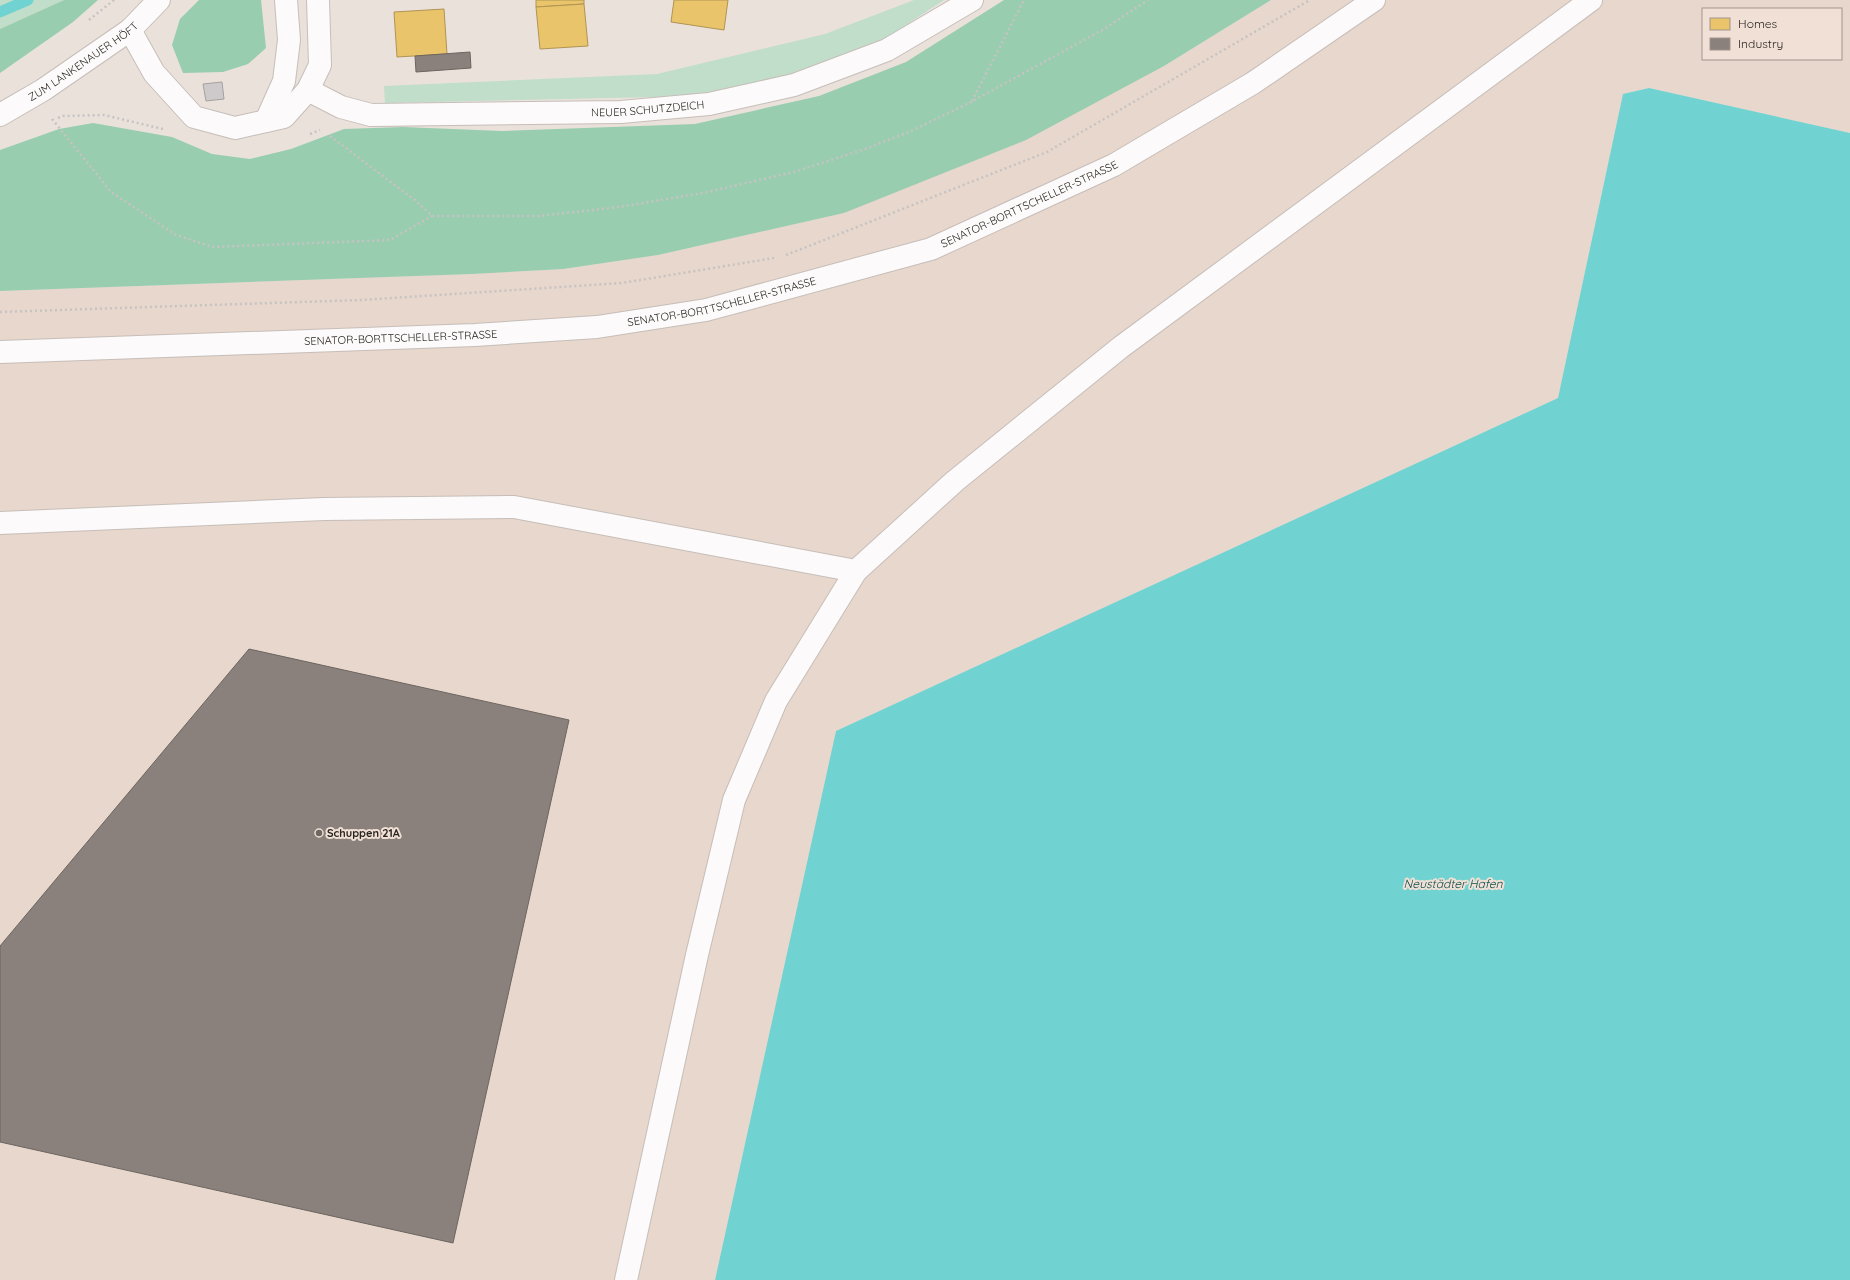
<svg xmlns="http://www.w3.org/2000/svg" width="1850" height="1280" font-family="Quicksand,sans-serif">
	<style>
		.built { fill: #e8d7cc; fill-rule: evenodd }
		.green { fill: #c1deca }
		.forest { fill: #98cdb0 }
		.water { fill: #70d3d2 }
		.homes { fill: #e9c46a; stroke: #b09454 }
		.industry { fill: #8a817c; stroke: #6d6560 }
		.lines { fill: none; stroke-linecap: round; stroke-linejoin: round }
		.stream { stroke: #70d3d2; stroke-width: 11 }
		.building { fill: #cec9ca; stroke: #a5a1a1 }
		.minor-casing { stroke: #c6beb9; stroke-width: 24 }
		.path { stroke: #c6c3c2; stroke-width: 2.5; stroke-dasharray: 2 3; stroke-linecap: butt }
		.minor { stroke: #fcfafa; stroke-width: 22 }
		.poi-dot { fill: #6d6661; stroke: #f0e0d5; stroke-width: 1.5 }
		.labels { text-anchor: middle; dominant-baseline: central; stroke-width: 4; stroke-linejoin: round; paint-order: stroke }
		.street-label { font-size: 11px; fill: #2a2420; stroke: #f0e0d5 }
		.poi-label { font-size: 11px; font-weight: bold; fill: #2a2420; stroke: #f0e0d5; text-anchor: start }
		.water-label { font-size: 12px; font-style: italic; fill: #0b4a4b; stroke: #f0e0d5 }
	</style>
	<rect width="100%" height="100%" fill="#eae1db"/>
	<path class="built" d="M1271 0H1850V133L1649 88 1623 94 1558 398 836 731 715 1280H0V291L472 274 563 269 658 255 844 213 1164 66ZM1703 9H1841V59H1703Z"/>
	<g class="green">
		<polygon points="0,0 64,0 0,29"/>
		<polygon points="914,0 944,0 883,40 779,78 700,96 385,103 384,86 657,74 825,34"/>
	</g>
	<g class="forest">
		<polygon points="64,0 98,0 73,22 0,73 0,29"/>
		<polygon points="199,0 261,0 266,48 248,64 223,72 183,73 172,45 180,19"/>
		<polygon points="1004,0 1271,0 1164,66 1026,140 844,213 658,255 563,269 472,274 0,291 0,150 59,129 93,123 172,137 212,154 250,159 291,149 344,129 403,127 502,131 695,124 819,96 906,62"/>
	</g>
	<polygon class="water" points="1649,88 1850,133 1850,1280 715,1280 836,731 1558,398 1623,94"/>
	<g class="homes">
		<polygon points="536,0 584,0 584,4 536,7"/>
		<polygon points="674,0 728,0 724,30 671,22"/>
		<polygon points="584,4 588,46 540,49 536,7"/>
		<polygon points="444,9 447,54 397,57 394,12"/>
	</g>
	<g class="industry">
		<polygon points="470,52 471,68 416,72 415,56"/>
		<polygon points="249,649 569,720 453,1243 0,1142 0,946"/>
	</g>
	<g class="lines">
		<polyline class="stream" points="0,12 28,0"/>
	</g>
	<polygon class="building" points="222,82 224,99 206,101 203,84"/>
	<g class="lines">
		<g class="minor-casing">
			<g id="minor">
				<polyline points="130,30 154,73 194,117 235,128 284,117 308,90 320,65 318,0"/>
				<path id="s1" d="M308 90 341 107 371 115 621 112 709 104 794 85 887 50 972 0"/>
				<path id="s2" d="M0 115 43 90 130 30 159 0"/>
				<polyline points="266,121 284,81 289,40 286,0"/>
				<path id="s3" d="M0 352 475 335 597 327 706 310 931 249 1114 165 1253 83 1374 0"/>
				<polyline points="0,523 324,509 514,507 856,571 955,481 1121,347 1591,0"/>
				<polyline points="626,1280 697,955 734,800 776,701 856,571"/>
			</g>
		</g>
		<g class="path">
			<polyline points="89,20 114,0"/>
			<polyline points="972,101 1024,0"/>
			<polyline points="58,118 63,116 104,115 163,129"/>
			<polyline points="52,119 111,192 176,235 213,247 390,240 432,216"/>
			<polyline points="310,134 320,130"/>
			<polyline points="330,136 416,201 432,216 539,216 619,207 703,193 794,172 865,149 909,132 971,102 1104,29 1148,0"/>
			<polyline points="786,255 1047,152 1310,0"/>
			<polyline points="0,312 361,300 622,283 774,258"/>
		</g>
		<use href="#minor" class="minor"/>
	</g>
	<circle class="poi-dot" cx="319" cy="833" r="4"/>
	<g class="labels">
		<g class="street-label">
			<text stroke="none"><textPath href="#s2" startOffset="99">ZUM LANKENAUER HÖFT</textPath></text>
			<text stroke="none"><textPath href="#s1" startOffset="345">NEUER SCHUTZDEICH</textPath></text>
			<text stroke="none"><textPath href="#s3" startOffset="1049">SENATOR-BORTTSCHELLER-STRASSE</textPath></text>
			<text stroke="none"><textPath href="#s3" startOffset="725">SENATOR-BORTTSCHELLER-STRASSE</textPath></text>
			<text stroke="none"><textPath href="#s3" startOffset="401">SENATOR-BORTTSCHELLER-STRASSE</textPath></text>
		</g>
		<g class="poi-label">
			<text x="327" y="833">Schuppen 21A</text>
		</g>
		<g class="water-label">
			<text x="1453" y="883">Neustädter Hafen</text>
		</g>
	</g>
	<rect x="1702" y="8" width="140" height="52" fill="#f0e0d5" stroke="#a1958d"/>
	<rect x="1710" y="18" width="20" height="12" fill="#e9c46a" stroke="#a1958d"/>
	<text x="1738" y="28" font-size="12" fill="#2a2420">Homes</text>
	<rect x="1710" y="38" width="20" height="12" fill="#8a817c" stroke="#a1958d"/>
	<text x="1738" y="48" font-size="12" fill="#2a2420">Industry</text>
</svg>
